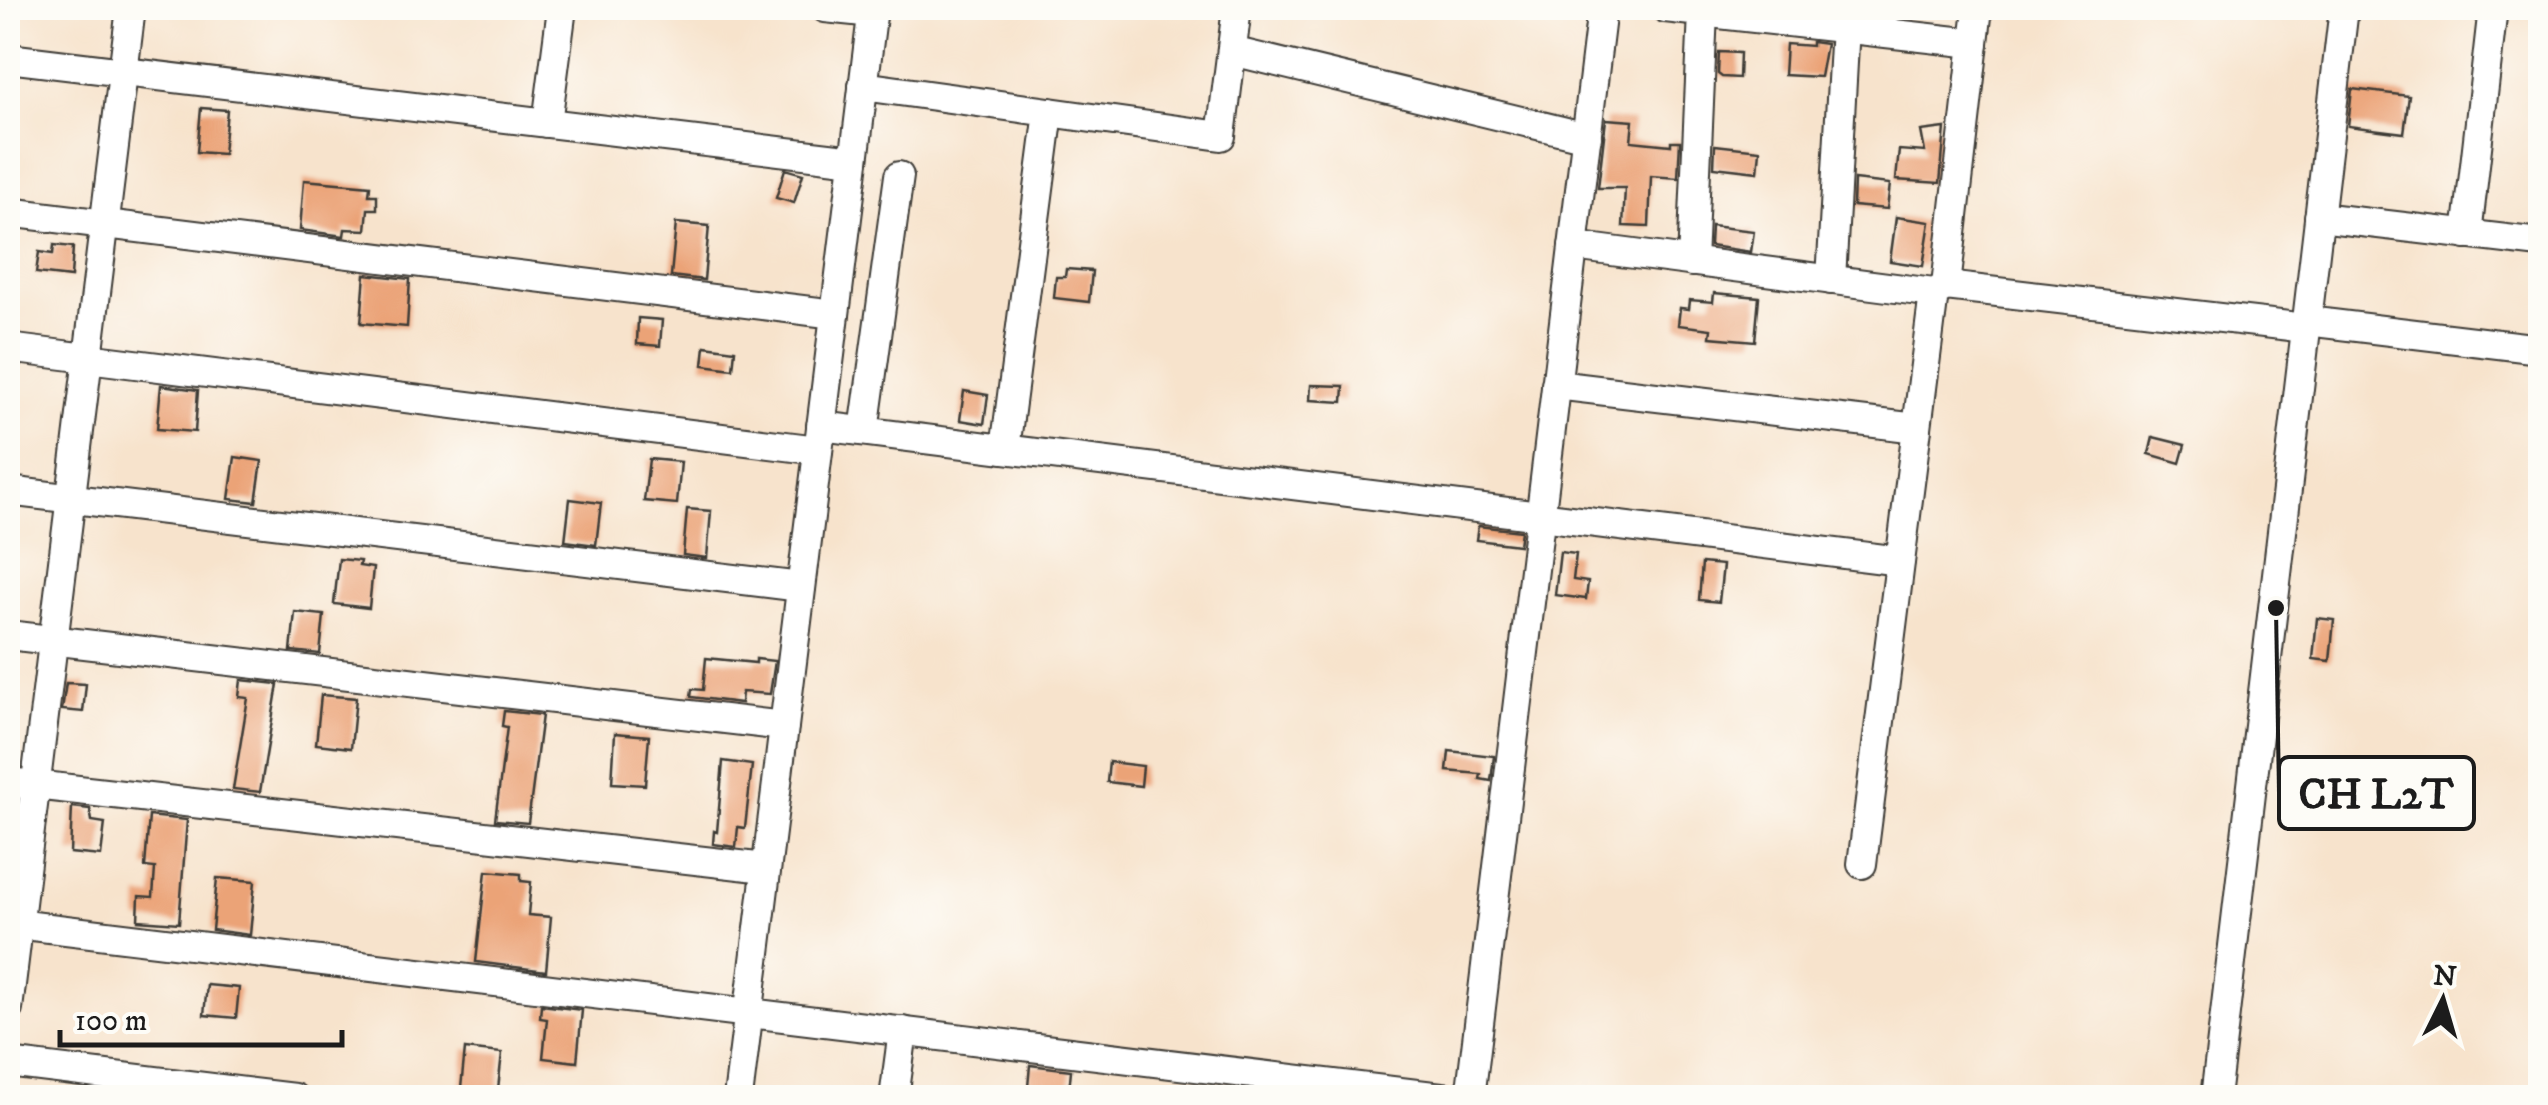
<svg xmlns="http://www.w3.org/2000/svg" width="2548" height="1105" font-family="'IM FELL DW Pica',serif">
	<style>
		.building { fill: #eba377 }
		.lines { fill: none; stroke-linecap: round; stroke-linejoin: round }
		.minor-casing { stroke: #3d3a36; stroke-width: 32 }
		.minor { stroke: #fff; stroke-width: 28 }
		.leader { fill: none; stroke: #1c1c1c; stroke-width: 4 }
		.callout-dot { fill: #1c1c1c; stroke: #fdfcf7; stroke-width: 4 }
		.callout { fill: #fdfcf7; stroke: #1c1c1c; stroke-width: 4 }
		.callout-label { font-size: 42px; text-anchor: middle; font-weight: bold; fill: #1c1c1c }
	</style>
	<rect width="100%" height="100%" fill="#fdfcf7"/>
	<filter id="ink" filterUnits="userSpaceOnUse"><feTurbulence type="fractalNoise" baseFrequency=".01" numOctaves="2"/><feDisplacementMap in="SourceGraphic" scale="20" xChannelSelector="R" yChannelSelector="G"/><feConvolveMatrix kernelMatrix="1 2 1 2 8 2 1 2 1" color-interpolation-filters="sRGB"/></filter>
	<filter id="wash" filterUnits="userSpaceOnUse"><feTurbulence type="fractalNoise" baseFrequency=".0048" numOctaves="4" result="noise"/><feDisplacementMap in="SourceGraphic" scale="40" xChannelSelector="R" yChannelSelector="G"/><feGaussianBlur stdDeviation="2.25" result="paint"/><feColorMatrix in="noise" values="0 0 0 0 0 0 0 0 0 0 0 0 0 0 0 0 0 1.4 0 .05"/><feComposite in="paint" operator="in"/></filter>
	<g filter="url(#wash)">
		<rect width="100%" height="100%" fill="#f7e3cc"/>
		<g id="blocks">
			<g class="building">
				<polygon points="1812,42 1826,44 1820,77 1784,75 1786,44 1812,46"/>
				<polygon points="1719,52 1740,53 1739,78 1722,77 1718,74"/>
				<polygon points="2352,89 2409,96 2404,133 2348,126"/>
				<polygon points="201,108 227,110 223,154 197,152"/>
				<polygon points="1606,119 1633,121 1631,141 1671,145 1671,141 1680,141 1678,178 1651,176 1649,227 1623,226 1625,188 1598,188"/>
				<polygon points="1945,128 1940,183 1896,180 1899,150 1925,152 1921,131"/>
				<polygon points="1715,145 1760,150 1758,172 1714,167"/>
				<polygon points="785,169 803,174 794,203 776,198"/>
				<polygon points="304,180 370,186 369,195 377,195 377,209 368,209 366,230 345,229 344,236 300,230"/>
				<polygon points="1854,180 1890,184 1887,209 1853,206"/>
				<polygon points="1896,217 1930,222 1923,266 1890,261"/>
				<polygon points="676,223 709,226 704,280 671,276"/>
				<polygon points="1711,226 1754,231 1751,252 1710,246"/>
				<polygon points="54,245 73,247 71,277 36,273 39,252 53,254"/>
				<polygon points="1066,269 1092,271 1089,302 1054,298 1056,277 1065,277"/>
				<polygon points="365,274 410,279 407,327 361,323"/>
				<polygon points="1714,293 1759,297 1755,341 1710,337 1711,329 1678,325 1680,308 1689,309 1690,300 1713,302"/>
				<polygon points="638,318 662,320 660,346 637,344"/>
				<polygon points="705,346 735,350 733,369 703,365"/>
				<polygon points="161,385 198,390 195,432 157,429"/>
				<polygon points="1311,385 1344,386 1343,402 1310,400"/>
				<polygon points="964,391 988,395 984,424 960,420"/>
				<polygon points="2153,437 2185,445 2180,463 2149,454"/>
				<polygon points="235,457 262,461 256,502 229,499"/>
				<polygon points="649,459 681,462 677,504 644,501"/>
				<polygon points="570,499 601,503 596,545 565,541"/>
				<polygon points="687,509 711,511 707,558 683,555"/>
				<polygon points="1478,526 1521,531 1519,545 1476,540"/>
				<polygon points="1560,552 1576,554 1573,580 1588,582 1586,599 1555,595"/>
				<polygon points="339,559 360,561 359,566 373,568 369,608 334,604"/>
				<polygon points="1702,563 1723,565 1719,602 1699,600"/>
				<polygon points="295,612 324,615 320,654 291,651"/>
				<polygon points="2317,618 2334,620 2330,661 2313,659"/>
				<polygon points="706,658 756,663 756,659 775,661 770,694 742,692 741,703 691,697 692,689 703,690"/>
				<polygon points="241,680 278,684 260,792 233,789 248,698 239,697"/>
				<polygon points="66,683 86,684 83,712 62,710"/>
				<polygon points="321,695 356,698 351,748 316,744"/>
				<polygon points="504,711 542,715 528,823 495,820 507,727 502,726"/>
				<polygon points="615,733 649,736 645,785 612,783"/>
				<polygon points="1449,751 1494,756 1491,781 1480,779 1481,774 1447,771"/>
				<polygon points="723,761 752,765 745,828 738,827 736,847 713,844 714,831 717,832"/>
				<polygon points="1109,762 1143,766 1141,786 1107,782"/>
				<polygon points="72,807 90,809 92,821 105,823 101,856 70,853"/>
				<polygon points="149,816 187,820 179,923 138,920 139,896 153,897 155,868 145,867"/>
				<polygon points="486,871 521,874 521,881 531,882 528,915 551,917 546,971 476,962"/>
				<polygon points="217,878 255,881 250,935 212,930"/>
				<polygon points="207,985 239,988 236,1018 204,1015"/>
				<polygon points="541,1005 582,1010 577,1062 543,1058 547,1019 540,1018"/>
				<polygon points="465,1049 502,1053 497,1098 460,1098"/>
				<polygon points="1030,1065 1071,1070 1069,1091 1028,1087"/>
			</g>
		</g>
	</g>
	<g filter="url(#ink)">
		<use href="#blocks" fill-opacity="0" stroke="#3d3a36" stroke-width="2.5"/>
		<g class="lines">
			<g class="minor-casing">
				<g id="minor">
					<polyline points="825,8 873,13"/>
					<polyline points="1665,8 1974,43"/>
					<polyline points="1232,51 1587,137"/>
					<polyline points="8,58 854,160"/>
					<polyline points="863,86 1221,136 1237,8"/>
					<polyline points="547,123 562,8"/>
					<polyline points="8,212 835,314"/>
					<polyline points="2319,217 2540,243"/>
					<polyline points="2467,235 2493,8"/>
					<polyline points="1573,246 1934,293 1946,286 2306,328"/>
					<polyline points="1692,262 1703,12"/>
					<polyline points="1831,280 1846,8"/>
					<polyline points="1946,286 1978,8"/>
					<polyline points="2307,321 2540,349"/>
					<polyline points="8,348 818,450"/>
					<polyline points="1556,385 1917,428"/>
					<polyline points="821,426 1900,561"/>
					<polyline points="864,431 899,176"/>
					<polyline points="1005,449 1049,112"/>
					<polyline points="8,491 801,587"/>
					<polyline points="8,635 784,726"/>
					<polyline points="8,782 766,868"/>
					<polyline points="1862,864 1934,293"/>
					<polyline points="8,923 1450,1098"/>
					<polyline points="8,1009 131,8"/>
					<polyline points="8,1063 294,1098"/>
					<polyline points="738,1098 873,8"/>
					<polyline points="894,1098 903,1031"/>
					<polyline points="1470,1098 1602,8"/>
					<polyline points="2215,1098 2344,8"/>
				</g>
			</g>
			<use href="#minor" class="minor"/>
		</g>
	</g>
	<path class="leader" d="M2276 608L2279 793"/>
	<circle class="callout-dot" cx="2276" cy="608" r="10"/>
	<rect class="callout" x="2279" y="757" width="195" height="72" rx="10"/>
	<g class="callout-label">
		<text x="2376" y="808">CH L2T</text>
	</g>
	<rect width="2548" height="1105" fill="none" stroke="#fdfcf7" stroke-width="40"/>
	<g transform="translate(2443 1000) rotate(5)" stroke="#fdfcf7" stroke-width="8" paint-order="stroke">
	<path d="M0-8L18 38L0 25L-18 38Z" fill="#1c1c1c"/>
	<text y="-15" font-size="28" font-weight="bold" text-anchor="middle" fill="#1c1c1c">N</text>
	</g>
	<path d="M60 1030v15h282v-15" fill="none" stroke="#1c1c1c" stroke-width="5"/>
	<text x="75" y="1030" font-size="30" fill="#1c1c1c" stroke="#fdfcf7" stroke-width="8" paint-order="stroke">100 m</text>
</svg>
